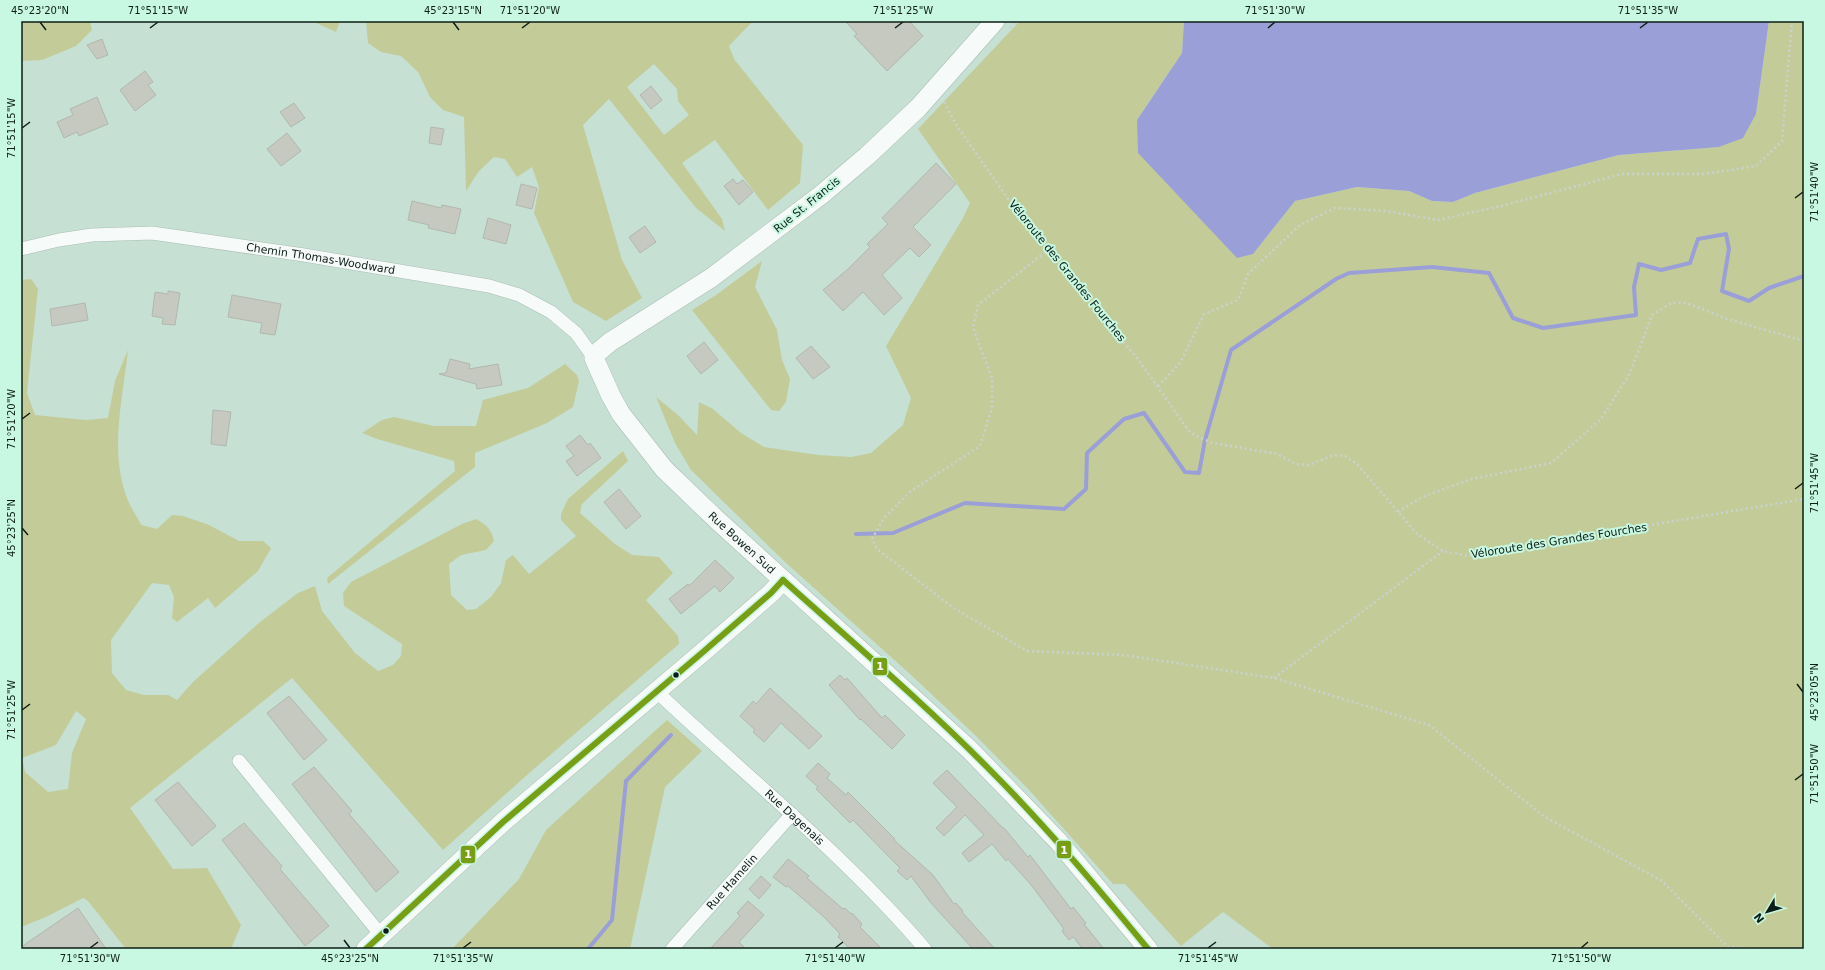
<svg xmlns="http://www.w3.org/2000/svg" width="1825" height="970" font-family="'DejaVu Sans',sans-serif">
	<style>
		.green { fill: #c3cc98; fill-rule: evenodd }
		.water { fill: #9b9fd7 }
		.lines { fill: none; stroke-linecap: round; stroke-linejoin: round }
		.stream { stroke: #9b9fd7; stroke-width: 4 }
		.building { fill: #c5c9c0; stroke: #b3b7ae }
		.street-casing { stroke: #aabdb4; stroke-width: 14 }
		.secondary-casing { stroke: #aabdb4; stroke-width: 20 }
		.path { stroke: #c9d2ce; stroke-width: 2.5; stroke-dasharray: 2 3; stroke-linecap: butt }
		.street { stroke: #f6faf9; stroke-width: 13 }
		.secondary { stroke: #f6faf9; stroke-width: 19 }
		.bus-1-casing { stroke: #c8f7e2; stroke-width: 9 }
		.bus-1 { stroke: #789e15; stroke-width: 6 }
		.ticks { fill: none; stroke: #0c1e16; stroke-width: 1.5 }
		.bus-dot { fill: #0c1e16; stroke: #c8f7e2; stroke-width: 1.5 }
		.labels { text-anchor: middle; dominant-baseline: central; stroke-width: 4; stroke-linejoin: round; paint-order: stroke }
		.street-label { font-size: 11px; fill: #0c1e16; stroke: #c8f7e2 }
		.line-badge { stroke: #c8f7e2; stroke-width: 1.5 }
		.badge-label { font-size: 11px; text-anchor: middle; font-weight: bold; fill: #fff }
		.neatline { fill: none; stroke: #0c1e16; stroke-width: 1.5 }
		.ticks-label { font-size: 10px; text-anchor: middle; fill: #0c1e16 }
	</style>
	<rect width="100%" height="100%" fill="#c6e0d4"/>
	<g class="green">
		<polygon points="21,21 90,21 92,30 76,46 42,60 21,61"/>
		<polygon points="312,21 340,21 336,32"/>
		<path d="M366 21H753L729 46 734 59 803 145 800 183 768 210 715 140 682 163 722 219 725 231 696 208 609 99 583 125 622 260 642 298 606 321 573 302 534 213 539 187 532 167 517 177 505 159 494 157 479 171 466 191 464 117 443 110 430 97 418 72 401 56 381 52 368 43ZM654 64 677 89 678 101 689 115 664 135 627 87Z"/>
		<polygon points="1020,21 1184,21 1182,53 1137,120 1253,254 1295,201 1357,187 1409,191 1432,201 1453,202 1475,193 1619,155 1719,147 1742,138 1756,114 1769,21 1804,21 1804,949 1273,949 1223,912 1181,946 1125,884 1113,884 1029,790 976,736 910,674 786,563 691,470 675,443 656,397 678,415 697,435 699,402 713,409 741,433 764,447 818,455 851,457 871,453 903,425 911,398 886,346 963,218 970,203 918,129"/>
		<polygon points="762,261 755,287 777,330 782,360 790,379 786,402 779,411 771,410 692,310 716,295"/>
		<path d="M31 279 38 289 27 393 35 415 86 420 108 418 115 381 128 350C123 398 109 451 127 498 130 507 137 516 141 525L157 529 172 515 183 516 209 525 239 541H263L271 548 258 571 215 608 208 598 177 622 172 618 174 597 169 585 152 583 111 640 112 673 126 690 144 695H168L177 700 193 682 260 622 298 593 315 586 322 611 355 653 378 671 393 665 401 656 402 644 344 606 343 593 351 582 462 524 476 519C487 525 491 529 494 541L486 550 461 555 449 564 451 595 467 610 476 609 491 597 501 583 506 560 513 555 529 574 576 536 561 520V514L568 499 623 451 628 461 582 504 580 513 615 544 632 555 659 557 673 573 646 600 678 636 679 644 527 775 443 850 292 678 130 808 173 869 207 868 241 925 231 949H126L88 901 83 898 46 917 21 927V280ZM76 711 86 719 72 753 68 789 48 792 25 772 22 758 56 745Z"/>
		<polygon points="565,364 577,375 579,381 573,407 547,423 475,453 475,467 328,584 327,578 455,471 454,461 377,439 362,433 382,420 394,417 434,426 476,426 483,400 528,388"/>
		<polygon points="667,720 702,751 665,787 630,949 452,949 519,879 546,830"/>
	</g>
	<polygon class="water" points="1184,21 1769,21 1756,114 1743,138 1719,147 1619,155 1475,193 1453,202 1432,201 1409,191 1357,187 1295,201 1253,254 1237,258 1138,153 1137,120 1182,53"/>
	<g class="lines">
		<g class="stream">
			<polyline points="856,534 893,533 965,503 1064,509 1086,489 1087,453 1124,419 1144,413 1185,472 1199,473 1205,440 1231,350 1336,279 1349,273 1432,267 1489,273 1513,318 1543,328 1636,315 1634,287 1639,264 1661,270 1690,263 1698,239 1726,234 1729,249 1722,291 1749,301 1769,288 1804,276"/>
			<polyline points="588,949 612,920 626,781 671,735"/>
		</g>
	</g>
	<g class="building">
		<polygon points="845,21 909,21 923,36 887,71 854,36 857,34"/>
		<polygon points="102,39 108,55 97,59 87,45"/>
		<polygon points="145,71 153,82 148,85 156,95 135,111 120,90"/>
		<polygon points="651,86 662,100 651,109 640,95"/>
		<polygon points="97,97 108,124 79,136 77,132 64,138 57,122 73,115 70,109"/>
		<polygon points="294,103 305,118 291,127 280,112"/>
		<polygon points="431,127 444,129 441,145 429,143"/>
		<polygon points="287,133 301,151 281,166 267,149"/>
		<polygon points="936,163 956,184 913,227 931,245 919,257 910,248 882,275 902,298 884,315 863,292 843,311 823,290 847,270 870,247 867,244 888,224 882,218"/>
		<polygon points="733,179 737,184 743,180 753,192 739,205 724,186"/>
		<polygon points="521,184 537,188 532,209 516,205"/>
		<polygon points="412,201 441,208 442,205 461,209 455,234 428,228 429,225 408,220"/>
		<polygon points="488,218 511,225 506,244 483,238"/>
		<polygon points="645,226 656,242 640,253 629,237"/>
		<polygon points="168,291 180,293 175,325 162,324 163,318 152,316 155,292 168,294"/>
		<polygon points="232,295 281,304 275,335 260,333 262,323 228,317"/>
		<polygon points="85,303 88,320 52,326 50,309"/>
		<polygon points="704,342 718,360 701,374 687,356"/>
		<polygon points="811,346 830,367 813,379 796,358"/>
		<polygon points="450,359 470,364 469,369 498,364 502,385 477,389 476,384 439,374 446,373"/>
		<polygon points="213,410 231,412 226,446 211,444"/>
		<polygon points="580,435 588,445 590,443 601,458 577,476 566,461 574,456 566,446"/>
		<polygon points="619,489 641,516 626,529 604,502"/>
		<polygon points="715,560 734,578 720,592 715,586 681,614 669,599 688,584 689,586"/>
		<polygon points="840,675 845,680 847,678 882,718 885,715 905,735 892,749 861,719 860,720 829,685"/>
		<polygon points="770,688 822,736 809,749 781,723 764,742 753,732 755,730 740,716 753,701 756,704"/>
		<polygon points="289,696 327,740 304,760 267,713"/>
		<polygon points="818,763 830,774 827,778 846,795 848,792 895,839 894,840 933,875 954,904 956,903 963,911 962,912 995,949 973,949 931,903 911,876 907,880 897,871 900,868 853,820 850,823 816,789 818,787 806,776"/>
		<polygon points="314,767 352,811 349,814 399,872 376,892 292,784"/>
		<polygon points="947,770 1003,828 1004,828 1028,857 1030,855 1071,909 1073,907 1086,923 1084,924 1104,949 1083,949 1073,937 1069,940 1062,931 1064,929 1032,886 1008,859 1006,861 992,844 969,862 962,853 984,835 965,815 944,836 936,828 957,807 933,783"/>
		<polygon points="178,782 216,826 192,846 155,800"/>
		<polygon points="244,823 282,866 280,869 329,926 305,946 222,840"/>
		<polygon points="788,859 809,876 807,878 843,909 845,908 851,914 852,913 862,924 860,927 882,949 850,949 838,937 840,934 824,917 788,886 786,887 773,877"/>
		<polygon points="761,876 771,885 759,899 749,889"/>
		<polygon points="748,901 764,915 739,942 746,949 710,949 740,916 737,913"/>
		<polygon points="78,908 106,949 21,949 21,947"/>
	</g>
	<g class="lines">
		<g class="street-casing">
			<g id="street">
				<path id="s1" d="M21 249 59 240 92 235 152 233 304 255 489 286 519 295 551 312 576 333 594 358"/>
				<path id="s2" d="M657 692C747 777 845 855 925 949"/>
				<polyline points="239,761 381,935"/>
				<path id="s3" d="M672 949 792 814"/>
			</g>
		</g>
		<g class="secondary-casing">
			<g id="secondary">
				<path id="s4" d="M995 21 918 108 867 156 821 195 711 278 610 342 597 353 594 358 611 396 621 414 664 469 716 519 969 749 1058 841 1148 949"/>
				<polyline points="366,949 503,822 703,652 771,593 783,580"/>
			</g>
		</g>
		<g class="path">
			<polyline points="1010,28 1017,21"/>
			<polyline points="944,102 957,126 1011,203 1101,316 1137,358 1189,431 1198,437 1213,443 1277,454 1296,464 1309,465 1334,455 1345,456 1358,465 1417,534 1443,551 1468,556 1804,499"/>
			<polyline points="1049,249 978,305 973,328 992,378 992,408 980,446 911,491 884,518 872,539 877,549 952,607 1027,651 1124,655 1274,678 1429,725 1545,817 1662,881 1728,947 1756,949"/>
			<polyline points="1158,386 1180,363 1204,314 1238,300 1248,274 1300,225 1335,208 1386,211 1438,220 1501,206 1622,174 1704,174 1756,166 1782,141 1792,21"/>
			<polyline points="1398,512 1422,497 1472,479 1551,463 1601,419 1630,373 1652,315 1671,303 1687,303 1727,319 1804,341"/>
			<polyline points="1274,678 1443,551"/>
		</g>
		<use href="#street" class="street"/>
		<use href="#secondary" class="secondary"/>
		<g class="bus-1-casing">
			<g id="bus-1">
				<path d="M783 580C852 642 923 702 988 768 1045 825 1097 887 1148 949"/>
				<polyline points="366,949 503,822 703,652 771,593 783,580"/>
			</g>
		</g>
		<use href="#bus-1" class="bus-1"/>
	</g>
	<path class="ticks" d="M40 22 46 30M453 22 459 30M150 28 158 22M522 28 530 22M895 28 903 22M1268 28 1275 22M1640 28 1648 22M22 128 30 122M1795 198 1803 192M22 419 30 413M1795 489 1803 483M22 528 28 535M1797 684 1803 692M22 710 30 704M1795 780 1803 774M344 940 350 948M90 948 98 942M463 948 471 942M835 948 843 942M1208 948 1216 942M1581 948 1588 942"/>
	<g class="bus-dot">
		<circle cx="676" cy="675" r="3.5"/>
		<circle cx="386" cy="931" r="3.5"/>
	</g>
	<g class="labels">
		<g class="street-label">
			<text transform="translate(807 205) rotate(-39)">Rue St. Francis</text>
			<text stroke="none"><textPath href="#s1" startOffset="303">Chemin Thomas-Woodward</textPath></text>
			<text transform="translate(1067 271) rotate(51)">Véloroute des Grandes Fourches</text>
			<text transform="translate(1559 541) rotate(-9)">Véloroute des Grandes Fourches</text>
			<text stroke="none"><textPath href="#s4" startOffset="766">Rue Bowen Sud</textPath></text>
			<text stroke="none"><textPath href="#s2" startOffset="186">Rue Dagenais</textPath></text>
			<text stroke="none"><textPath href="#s3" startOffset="90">Rue Hamelin</textPath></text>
		</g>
	</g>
	<g class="line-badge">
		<rect x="872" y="657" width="16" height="19" rx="4" fill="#789e15"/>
		<rect x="1056" y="840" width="16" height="19" rx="4" fill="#789e15"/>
		<rect x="460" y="845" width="16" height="19" rx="4" fill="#789e15"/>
	</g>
	<g class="badge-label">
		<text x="880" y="670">1</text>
		<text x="1064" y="854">1</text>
		<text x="468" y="858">1</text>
	</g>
	<rect width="1825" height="970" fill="none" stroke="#c8f7e2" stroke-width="44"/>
	<g transform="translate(1767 912) rotate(232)" stroke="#c8f7e2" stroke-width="3" paint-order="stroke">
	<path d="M0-3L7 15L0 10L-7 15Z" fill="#0c1e16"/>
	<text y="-6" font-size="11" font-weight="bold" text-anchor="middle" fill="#0c1e16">N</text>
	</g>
	<rect x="22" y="22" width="1781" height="926" class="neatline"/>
	<g class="ticks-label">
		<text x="40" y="14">45°23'20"N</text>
		<text x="158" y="14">71°51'15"W</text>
		<text x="453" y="14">45°23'15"N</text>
		<text x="530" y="14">71°51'20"W</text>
		<text x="903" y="14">71°51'25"W</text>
		<text x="1275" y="14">71°51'30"W</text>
		<text x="1648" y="14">71°51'35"W</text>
		<text transform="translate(11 128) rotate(-90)" y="4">71°51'15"W</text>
		<text transform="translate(1814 192) rotate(-90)" y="4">71°51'40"W</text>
		<text transform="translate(11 419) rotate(-90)" y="4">71°51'20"W</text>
		<text transform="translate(1814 483) rotate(-90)" y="4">71°51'45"W</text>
		<text transform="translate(11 528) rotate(-90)" y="4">45°23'25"N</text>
		<text transform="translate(1814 692) rotate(-90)" y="4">45°23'05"N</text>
		<text transform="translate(11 710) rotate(-90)" y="4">71°51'25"W</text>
		<text transform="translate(1814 774) rotate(-90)" y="4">71°51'50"W</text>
		<text x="90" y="962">71°51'30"W</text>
		<text x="350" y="962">45°23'25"N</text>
		<text x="463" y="962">71°51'35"W</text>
		<text x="835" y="962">71°51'40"W</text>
		<text x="1208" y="962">71°51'45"W</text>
		<text x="1581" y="962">71°51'50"W</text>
	</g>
</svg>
